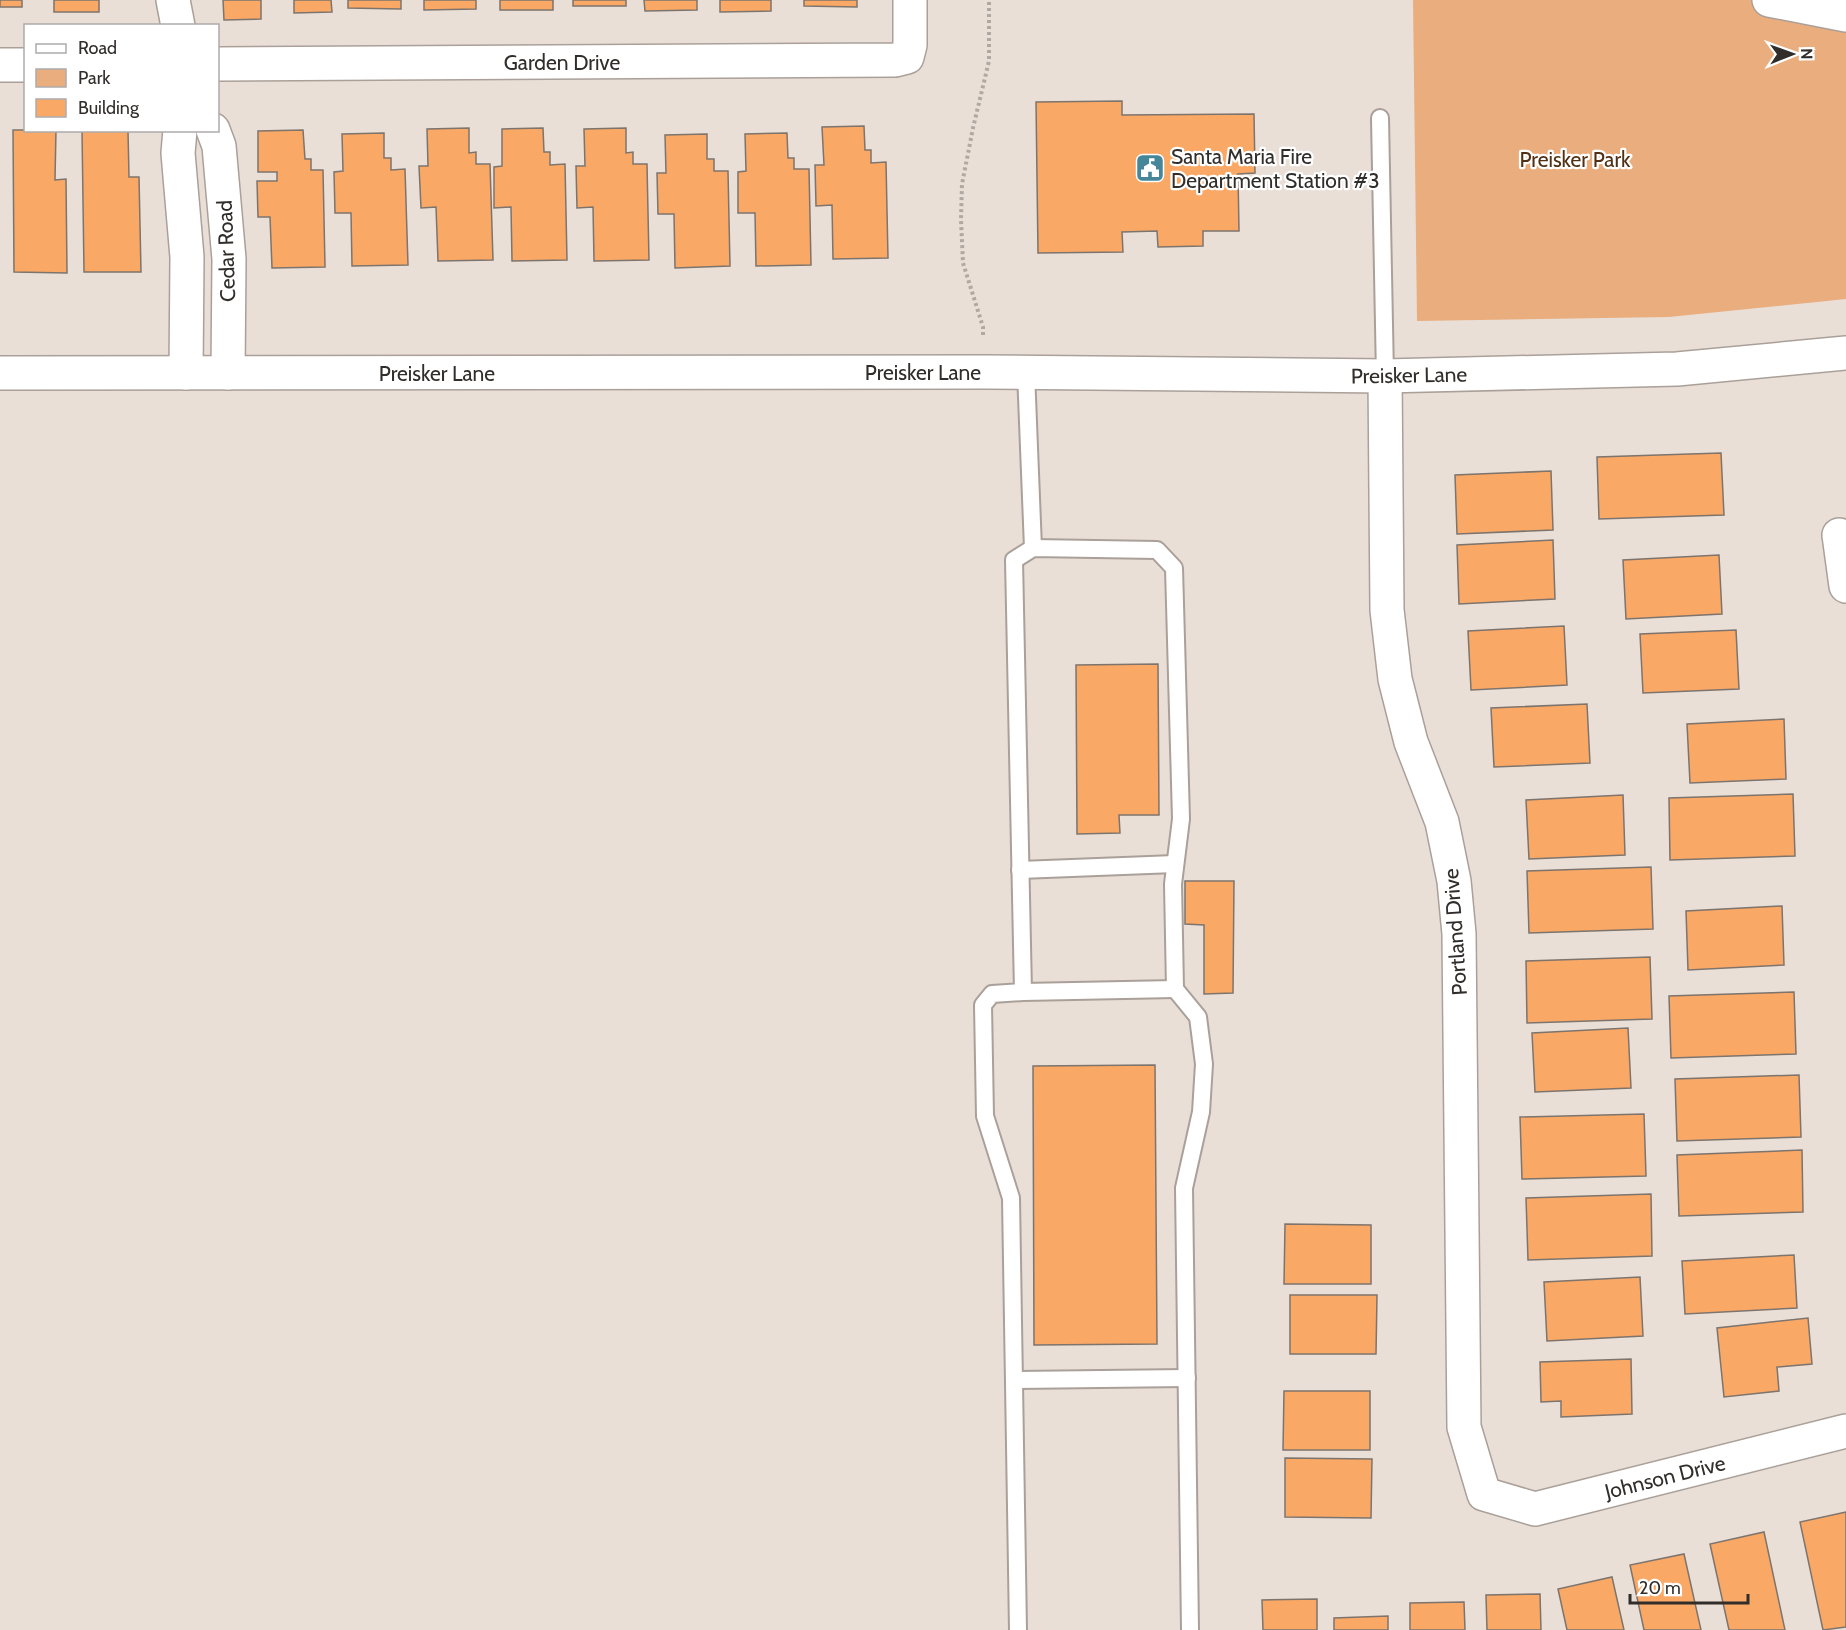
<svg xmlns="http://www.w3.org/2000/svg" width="1846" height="1630" font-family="Cabin,sans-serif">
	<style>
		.green { fill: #eaad7e }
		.building { fill: #faa865; stroke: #7d746d; stroke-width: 1.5 }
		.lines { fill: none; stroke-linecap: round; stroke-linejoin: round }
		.lane-casing { stroke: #aaa099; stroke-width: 20 }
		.street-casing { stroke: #aaa099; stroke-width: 36 }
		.path { stroke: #b0a8a2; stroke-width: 4; stroke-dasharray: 3 3; stroke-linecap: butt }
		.lane { stroke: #fff; stroke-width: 16 }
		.street { stroke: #fff; stroke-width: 33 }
		.labels { text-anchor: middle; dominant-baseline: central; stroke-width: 4.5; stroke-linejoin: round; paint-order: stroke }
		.street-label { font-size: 21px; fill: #312d2b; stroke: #fff }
		.poi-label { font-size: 21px; fill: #312d2b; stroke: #fff; text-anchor: start }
		.park-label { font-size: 21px; fill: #513014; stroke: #fff }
	</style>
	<rect width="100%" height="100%" fill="#e9dfd7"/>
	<polygon class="green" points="1413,0 1846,0 1846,299 1669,317 1417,321"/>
	<g class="building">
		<rect x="0" y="0" width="22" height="7"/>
		<rect x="54" y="0" width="45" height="12"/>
		<polygon points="223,0 261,0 261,19 224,20"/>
		<polygon points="294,0 331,0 332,12 294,13"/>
		<polygon points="348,0 401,0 401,9 348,8"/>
		<polygon points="424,0 476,0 476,9 424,10"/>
		<rect x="500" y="0" width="53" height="10"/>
		<rect x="573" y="0" width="53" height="6"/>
		<polygon points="644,0 697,0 697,10 645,11"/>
		<polygon points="720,0 771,0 771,11 720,12"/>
		<polygon points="804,0 857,0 857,7 804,6"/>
		<polygon points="1122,101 1122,115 1254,114 1255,173 1238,174 1239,231 1203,231 1203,246 1158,247 1157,231 1122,232 1123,252 1038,253 1036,102"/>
		<polygon points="864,126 865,150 871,150 871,163 886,162 888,258 833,259 832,205 816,206 815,165 824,165 822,127"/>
		<polygon points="469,128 469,153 476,152 476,164 490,164 493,260 438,261 436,207 421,208 419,166 428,166 427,129"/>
		<polygon points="543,128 544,152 550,152 550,165 565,164 567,260 512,261 511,207 494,208 494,167 502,166 502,129"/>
		<polygon points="626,128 626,153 633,152 633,164 647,164 649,260 594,261 593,207 577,208 576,166 585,166 584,129"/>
		<polygon points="13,130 56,130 55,180 66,179 67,273 14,272"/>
		<polygon points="303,130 305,159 311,159 311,170 323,170 325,267 272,268 270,217 258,217 257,181 277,181 277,172 258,172 258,131"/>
		<polygon points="82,131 128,131 129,177 139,177 141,272 84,272"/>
		<polygon points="384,133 384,158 391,158 391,170 405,169 408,265 352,266 351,213 335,213 334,172 343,171 342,134"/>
		<polygon points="787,133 788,158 794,158 794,169 809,169 811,265 756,266 755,213 738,213 738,172 746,171 745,134"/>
		<polygon points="707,134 707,159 714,159 714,171 728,171 730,266 675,268 674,214 658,214 657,173 666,173 665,135"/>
		<polygon points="1721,453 1724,515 1599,519 1597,457"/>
		<polygon points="1551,471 1553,530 1457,534 1455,475"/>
		<polygon points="1553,540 1555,599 1459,604 1457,545"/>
		<polygon points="1719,555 1722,614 1626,619 1623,560"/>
		<polygon points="1564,626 1567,685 1471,690 1468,631"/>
		<polygon points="1736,630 1739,689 1643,693 1640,634"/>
		<polygon points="1158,664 1159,815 1119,815 1120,833 1077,834 1076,665"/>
		<polygon points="1587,704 1590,763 1494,767 1491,708"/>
		<polygon points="1784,719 1786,779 1690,783 1687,724"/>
		<polygon points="1793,794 1795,856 1670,860 1669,798"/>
		<polygon points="1623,795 1625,855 1529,859 1526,800"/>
		<polygon points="1651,867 1653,929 1529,933 1527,871"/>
		<polygon points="1185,881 1234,881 1233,993 1204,994 1204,925 1185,924"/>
		<polygon points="1782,906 1784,965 1688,970 1686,911"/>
		<polygon points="1650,957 1652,1019 1527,1023 1526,961"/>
		<polygon points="1794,992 1796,1054 1671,1058 1669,996"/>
		<polygon points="1628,1028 1631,1088 1535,1092 1532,1033"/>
		<polygon points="1155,1065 1157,1344 1034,1345 1033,1066"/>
		<polygon points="1799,1075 1801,1137 1677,1141 1675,1079"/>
		<polygon points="1644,1114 1646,1176 1522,1179 1520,1117"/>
		<polygon points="1802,1150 1803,1212 1679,1216 1677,1155"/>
		<polygon points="1651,1194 1652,1256 1528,1260 1526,1198"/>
		<polygon points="1285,1224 1371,1225 1371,1284 1284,1284"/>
		<polygon points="1794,1255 1797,1308 1685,1314 1682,1261"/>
		<polygon points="1640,1277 1643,1336 1547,1341 1544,1282"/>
		<polygon points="1290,1295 1377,1295 1376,1354 1290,1354"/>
		<polygon points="1808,1318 1812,1364 1777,1367 1779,1391 1724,1397 1717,1328"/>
		<polygon points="1631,1359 1632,1414 1561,1417 1561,1401 1541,1402 1540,1362"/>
		<polygon points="1284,1391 1370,1391 1370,1450 1283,1450"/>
		<polygon points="1285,1458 1372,1459 1371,1518 1285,1517"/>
		<polygon points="1846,1512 1846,1627 1823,1630 1800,1522"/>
		<polygon points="1764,1532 1785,1630 1729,1630 1710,1544"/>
		<polygon points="1684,1554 1701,1630 1644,1630 1630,1565"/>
		<polygon points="1612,1577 1624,1630 1567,1630 1558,1589"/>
		<polygon points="1540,1594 1541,1630 1487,1630 1486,1595"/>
		<polygon points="1317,1599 1317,1630 1263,1630 1262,1600"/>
		<polygon points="1464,1602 1465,1630 1410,1630 1410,1603"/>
		<polygon points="1388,1616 1388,1630 1334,1630 1334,1618"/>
	</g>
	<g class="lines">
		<g class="lane-casing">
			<g id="lane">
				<polyline points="1380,118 1385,376"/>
				<polyline points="1026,372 1033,548"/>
				<polyline points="1020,870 1175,864"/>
				<polyline points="1023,992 1175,989"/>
				<polyline points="1014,1380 1187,1378"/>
				<polyline points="1018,1630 1011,1198 985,1116 983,1005 992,994 1023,992 1014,560 1033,548 1157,550 1174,568 1181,819 1173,884 1175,989 1198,1017 1204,1064 1201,1112 1184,1188 1190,1630"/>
			</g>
		</g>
		<g class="street-casing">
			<g id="street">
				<polyline points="173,0 178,26"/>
				<polyline points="1769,0 1846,15"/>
				<polyline points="218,64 895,60 907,57 910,45 910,0"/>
				<polyline points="0,65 26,65"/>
				<polyline points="180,130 178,153 187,257 186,373"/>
				<polyline points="213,130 219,146 229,259 228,373"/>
				<polyline points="0,373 986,372 1385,376 1677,369 1846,353"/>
				<polyline points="1385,376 1387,610 1395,679 1411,742 1442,822 1454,881 1459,934 1464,1427 1484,1494 1535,1509 1846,1431"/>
				<polyline points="1839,535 1846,586"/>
			</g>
		</g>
		<polyline class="path" points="983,335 983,327 963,263 961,220 962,184 973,128 989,61 989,0"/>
		<use href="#lane" class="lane"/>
		<use href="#street" class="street"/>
	</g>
	<defs>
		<g id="civic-square" transform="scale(1.5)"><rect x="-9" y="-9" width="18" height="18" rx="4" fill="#458699" stroke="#fff"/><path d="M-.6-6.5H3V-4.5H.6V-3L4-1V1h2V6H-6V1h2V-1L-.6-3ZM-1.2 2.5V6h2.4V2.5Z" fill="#fff"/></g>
	</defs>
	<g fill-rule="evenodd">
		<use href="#civic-square" x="1150" y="168"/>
	</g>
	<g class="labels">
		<g class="street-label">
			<text x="562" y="62">Garden Drive</text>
			<text transform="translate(226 251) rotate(-92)">Cedar Road</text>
			<text x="923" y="372">Preisker Lane</text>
			<text x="437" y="373">Preisker Lane</text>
			<text transform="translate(1409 375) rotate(-1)">Preisker Lane</text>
			<text transform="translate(1455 932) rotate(-94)">Portland Drive</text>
			<text transform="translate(1665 1477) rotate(-14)">Johnson Drive</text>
		</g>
		<g class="poi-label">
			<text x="1171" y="156">Santa Maria Fire<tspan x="1171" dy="24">Department Station #3</tspan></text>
		</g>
		<g class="park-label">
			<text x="1575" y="159">Preisker Park</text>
		</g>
	</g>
	<rect x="24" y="24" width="195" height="108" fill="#ffffff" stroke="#adabaa" stroke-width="1.5"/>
	<rect x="36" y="44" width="30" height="9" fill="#ffffff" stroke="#adabaa" stroke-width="1.5"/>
	<text x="78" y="54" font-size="18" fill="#312d2b">Road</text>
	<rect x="36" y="69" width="30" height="18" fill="#eaad7e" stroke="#adabaa" stroke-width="1.5"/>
	<text x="78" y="84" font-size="18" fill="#312d2b">Park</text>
	<rect x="36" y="99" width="30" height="18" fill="#faa865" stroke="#adabaa" stroke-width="1.5"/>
	<text x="78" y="114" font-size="18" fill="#312d2b">Building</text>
	<g transform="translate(1792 54) rotate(89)" stroke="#ffffff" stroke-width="4.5" paint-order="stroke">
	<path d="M0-4.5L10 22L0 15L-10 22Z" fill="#312d2b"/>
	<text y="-9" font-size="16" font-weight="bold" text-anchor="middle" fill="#312d2b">N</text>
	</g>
	<path d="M1630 1594v9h118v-9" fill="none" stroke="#312d2b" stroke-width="3"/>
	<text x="1639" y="1594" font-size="18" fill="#312d2b" stroke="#ffffff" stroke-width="4.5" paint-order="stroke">20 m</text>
</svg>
